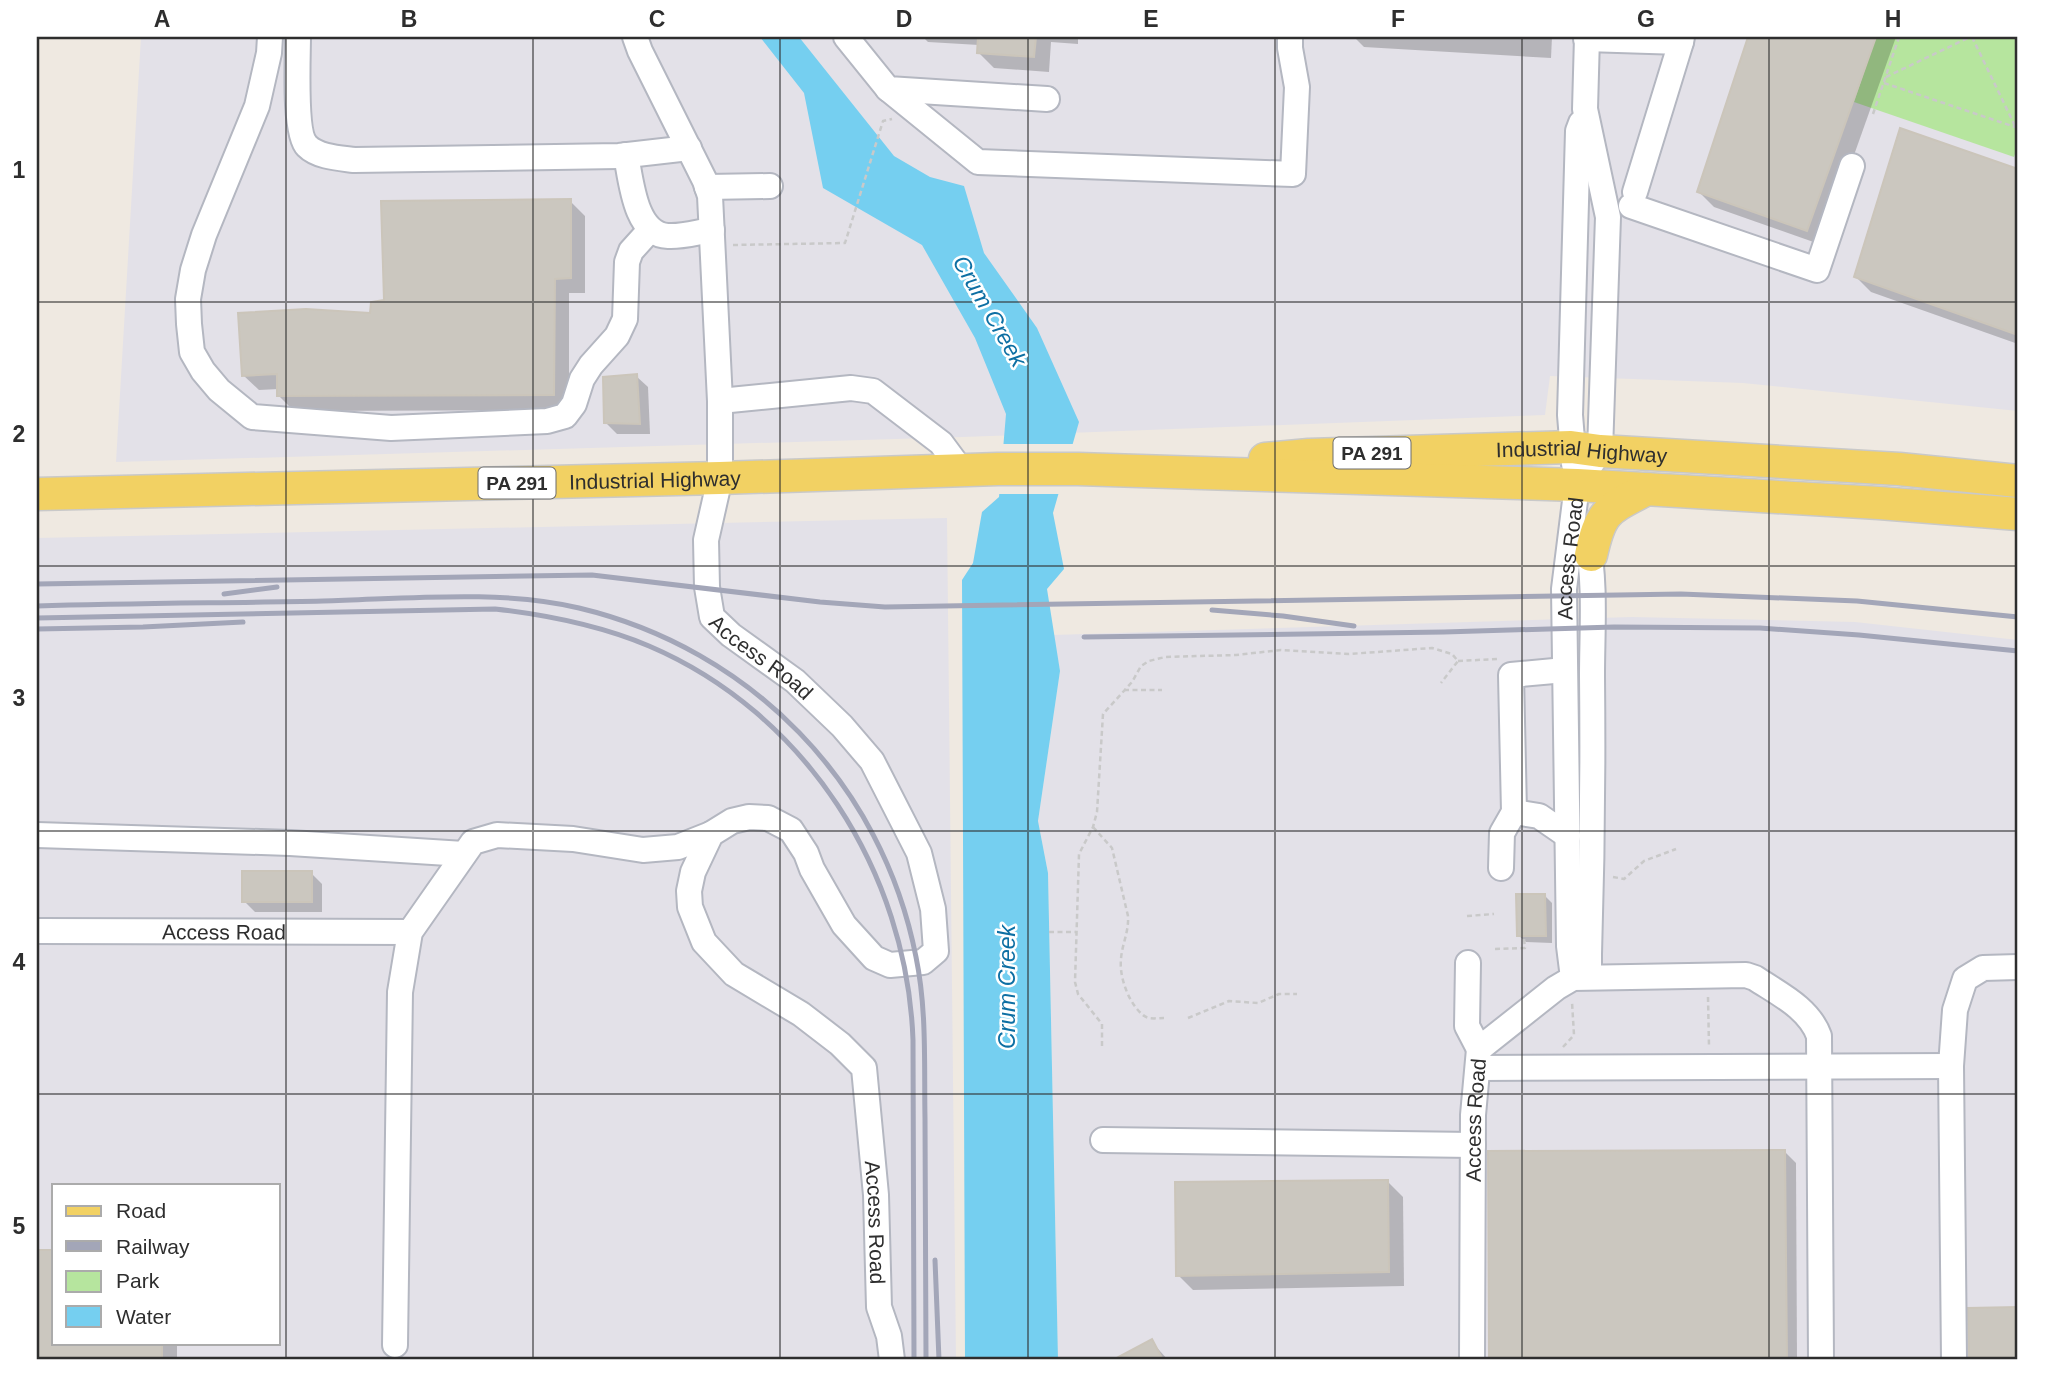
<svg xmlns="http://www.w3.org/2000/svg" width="2055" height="1397" font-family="Arial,sans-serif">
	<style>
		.industrial { fill: #e3e1e8; fill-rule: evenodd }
		.green { fill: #b6e59e }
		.water { fill: #75cff0 }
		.pier { fill: #efe9e1 }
		.shadow { fill: #0003 }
		.building { fill: #cbc7bf; stroke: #cbc5ba; stroke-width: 2 }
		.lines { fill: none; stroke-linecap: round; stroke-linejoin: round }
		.minor-casing { stroke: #b4b7c1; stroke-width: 28 }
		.major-casing { stroke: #c9c9c9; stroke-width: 35 }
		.path { stroke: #c9c9c9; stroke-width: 2.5; stroke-dasharray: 5 3.5; stroke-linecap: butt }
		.minor { stroke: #fff; stroke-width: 24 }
		.major { stroke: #f2d163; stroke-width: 32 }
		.rail { stroke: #a3a6b8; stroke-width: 5 }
		.grid { fill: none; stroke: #2e2e2e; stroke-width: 2; stroke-opacity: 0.55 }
		.labels { text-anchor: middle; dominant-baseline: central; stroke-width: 5; stroke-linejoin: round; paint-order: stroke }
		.shield { fill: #fff; stroke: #6d6d6d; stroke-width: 2 }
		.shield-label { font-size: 19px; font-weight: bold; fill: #2e2e2e }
		.street-label { font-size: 21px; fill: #2e2e2e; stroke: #fff }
		.water-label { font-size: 23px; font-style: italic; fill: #0d6fa3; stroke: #fff }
		.neatline { fill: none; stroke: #2e2e2e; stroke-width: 2.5 }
		.grid-label { font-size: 23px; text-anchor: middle; font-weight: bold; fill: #2e2e2e }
	</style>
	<rect width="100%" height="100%" fill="#efe9e1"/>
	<g class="industrial">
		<polygon points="141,37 2018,37 2018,411 1743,383 1550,376 1545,415 962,437 116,462"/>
		<path d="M947 518 956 1360H37V538ZM54 1185H278V1343H54Z"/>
		<polygon points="1632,617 1855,622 2018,640 2018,1360 1058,1360 1048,873 1038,821 1060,671 1053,635"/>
	</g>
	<polygon class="green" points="1876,37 2018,37 2018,145 2014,157 1854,102"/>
	<polygon class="water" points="760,37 799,37 894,156 930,177 964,186 984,253 1037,328 1079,422 1053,513 1064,569 1047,589 1060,671 1038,821 1048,873 1058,1360 965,1360 962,580 973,563 982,512 999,497 1006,414 975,338 922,245 823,188 804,93"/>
	<polygon class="pier" points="1000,444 1076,444 1062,494 998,494"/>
	<g class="shadow">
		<polygon points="923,37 1078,37 1078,44 1051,42 1049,72 994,68 979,53 979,45 928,42"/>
		<polygon points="1246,37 1280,37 1280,39"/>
		<polygon points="1354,37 1552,37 1551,58 1364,47"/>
		<polygon points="1750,37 1896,37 1822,245 1714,207 1699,192"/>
		<polygon points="1901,130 2018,171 2018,344 1871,292 1856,277"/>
		<polygon points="570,201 585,216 585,293 569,293 569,410 294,411 279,396 279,389 259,390 243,375 372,315 386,301"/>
		<polygon points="636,376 648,387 650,434 617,434 606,423"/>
		<polygon points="311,873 322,884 322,912 255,912 244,901"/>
		<polygon points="1545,896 1552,903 1552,943 1526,942 1518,935"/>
		<polygon points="1785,1152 1796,1163 1797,1360 1491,1360 1489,1153"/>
		<polygon points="1388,1182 1403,1197 1404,1286 1193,1290 1178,1275"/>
		<polygon points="37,1252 54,1252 54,1343 177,1343 177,1360 37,1360"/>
		<polygon points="2018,1308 2018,1360 1971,1360 1970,1310"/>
		<polygon points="1151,1341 1168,1360 1117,1360"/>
	</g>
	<g class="building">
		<polygon points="978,37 1036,37 1034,57 977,53"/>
		<polygon points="1748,37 1876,37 1807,231 1697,192"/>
		<polygon points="1900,128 2018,169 2018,335 1854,277"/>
		<polygon points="571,199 571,278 555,279 554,395 277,396 277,374 242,376 238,313 306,309 370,313 371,302 384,300 381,201"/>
		<polygon points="637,374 640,424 604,423 603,377"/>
		<rect x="242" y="871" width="70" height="31"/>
		<polygon points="1516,894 1545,894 1546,936 1517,936"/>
		<polygon points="1785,1150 1787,1360 1489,1360 1488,1151"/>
		<polygon points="1388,1180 1389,1272 1176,1276 1175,1182"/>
		<polygon points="37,1250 54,1250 54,1343 162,1343 162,1360 37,1360"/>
		<polygon points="2018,1307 2018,1360 1969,1360 1968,1308"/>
		<polygon points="1152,1339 1163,1360 1113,1360"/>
	</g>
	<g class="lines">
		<g class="minor-casing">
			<g id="minor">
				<polyline points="270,37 269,53 257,106 204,235 193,270 188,299 189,324 192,352 203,371 219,390 252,417 391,428 547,421 565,416 574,404 582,379 591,365 617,336 625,319 627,262 631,251 650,230"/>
				<path d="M298 37C298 57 294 133 307 146 318 157 339 158 354 160L619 156 689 148"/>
				<path id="s1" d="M635 37 640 51 705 181 710 196 720 401V478L706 540 707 587 712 617 731 635 795 681 842 726 872 761 919 853 933 909 936 951 923 962 890 965 874 958 844 925 812 869 806 853 791 830 768 818 749 817 732 821 711 834 693 872 689 891 690 907 704 942 734 974 801 1014 840 1044 864 1068 876 1195 879 1307 889 1336 892 1360"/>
				<polyline points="846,37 888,89 1047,99"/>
				<polyline points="1586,39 1681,42 1682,37"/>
				<polyline points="888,89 978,162 1293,174 1297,87 1290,48 1290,37"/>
				<path d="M626 155C631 180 635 235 668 236 682 237 698 232 712 230"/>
				<polyline points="707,187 770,186"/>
				<polyline points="1635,192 1681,42"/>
				<polyline points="1631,206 1817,270 1852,166"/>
				<polyline points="720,401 851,388 873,391 941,443 961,470"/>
				<polyline points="1574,464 1570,415 1578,131 1581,123"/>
				<path d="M1587 538C1596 583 1592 631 1592 676 1593 769 1592 861 1589 954V968L1593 977"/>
				<polyline points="1514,812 1539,816 1568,836"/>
				<polyline points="37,835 290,843 464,854"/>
				<polyline points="1501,868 1502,833 1514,812 1511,675 1565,670"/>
				<path id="s2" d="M37 931 410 932"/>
				<polyline points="1468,963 1467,1026 1479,1049"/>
				<path id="s3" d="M1573 978 1569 946 1564 589 1577 485 1600 451 1608 217 1585 109 1587 37"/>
				<polyline points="1478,1068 1951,1066"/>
				<polyline points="1103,1140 1473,1145"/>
				<polyline points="395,1345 400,992 410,932 473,842 497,835 573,839 643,850 678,847 711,834"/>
				<path id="s4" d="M1472 1360 1473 1115 1479 1049 1556 988 1573 978 1746 975 1755 978C1779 994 1809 1008 1819 1036L1821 1360"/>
				<polyline points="1954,1360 1951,1066 1955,1010 1965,979 1983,968 2018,967"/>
			</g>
		</g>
		<g class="major-casing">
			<g id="major">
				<path id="s5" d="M1265 459 1309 455 1571 447 1600 451 1899 469 2018 481"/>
				<path id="s6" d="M37 494 720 478 998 469H1078L1577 485 1879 503 2018 514"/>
				<path d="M1591 555C1601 510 1607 510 1647 489"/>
			</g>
		</g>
		<g class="path">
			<polyline points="1972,37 2016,128"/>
			<polyline points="1886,77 1970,37"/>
			<polyline points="1884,83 2018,128"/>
			<polyline points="1873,114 1899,37"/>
			<polyline points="733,245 845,243 883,121 892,119"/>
			<polyline points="1458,661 1497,659"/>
			<polyline points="1124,690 1162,690"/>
			<path d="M1093 827 1112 848 1128 916C1129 932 1122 944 1121 959 1119 977 1129 1004 1143 1015 1148 1020 1157 1018 1164 1018"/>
			<polyline points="1613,877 1624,879 1644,861 1676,849"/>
			<polyline points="1467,916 1494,914"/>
			<polyline points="1049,932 1076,932"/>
			<polyline points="1495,949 1525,948 1524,939"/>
			<polyline points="1708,997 1709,1046"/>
			<polyline points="1188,1018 1229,1001 1258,1003 1279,994 1297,994"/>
			<polyline points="1102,1046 1102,1024 1078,994 1075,982 1079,854 1093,827 1097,812 1103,714 1132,682 1141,666 1149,661 1165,657 1236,655 1281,650 1349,654 1432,648 1452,654 1458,661 1441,683"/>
			<polyline points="1563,1047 1574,1035 1572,1002"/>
		</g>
		<use href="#minor" class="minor"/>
		<use href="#major" class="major"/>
		<g class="rail">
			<polyline points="37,584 592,575 820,602 885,607 1681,594 1857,601 2018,617"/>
			<polyline points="224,594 277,587"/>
			<path d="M37 606C132 603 228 603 323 601 404 599 500 589 579 608 751 649 882 783 916 957 927 1010 924 1065 925 1118 926 1199 926 1280 926 1360"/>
			<polyline points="1212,610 1283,616 1354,626"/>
			<path d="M37 618 495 609C548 615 599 625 649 646 806 713 907 872 913 1040L914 1360"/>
			<polyline points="37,629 143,627 243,622"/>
			<polyline points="1084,637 1444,632 1614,627 1760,628 1859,635 2018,651"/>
			<polyline points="935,1260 939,1360"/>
		</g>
	</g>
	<path class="grid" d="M286 37V1360M533 37V1360M780 37V1360M1028 37V1360M1275 37V1360M1522 37V1360M1769 37V1360M37 302H2018M37 566H2018M37 831H2018M37 1094H2018"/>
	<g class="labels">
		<g class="shield">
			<rect x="1333.5" y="437.5" width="77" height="31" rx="5"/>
			<rect x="478.5" y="467.5" width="77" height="31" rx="5"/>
		</g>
		<g class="shield-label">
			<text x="1372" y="453">PA 291</text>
			<text x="517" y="483">PA 291</text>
		</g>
		<g class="street-label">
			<text stroke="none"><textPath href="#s5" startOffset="317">Industrial Highway</textPath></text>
			<text stroke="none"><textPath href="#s6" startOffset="618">Industrial Highway</textPath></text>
			<text stroke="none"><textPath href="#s3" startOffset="420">Access Road</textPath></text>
			<text stroke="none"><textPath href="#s1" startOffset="663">Access Road</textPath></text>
			<text stroke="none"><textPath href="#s2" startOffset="187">Access Road</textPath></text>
			<text stroke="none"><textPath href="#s4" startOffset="240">Access Road</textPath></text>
			<text stroke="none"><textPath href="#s1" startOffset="1802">Access Road</textPath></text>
		</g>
		<g class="water-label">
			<text transform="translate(990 311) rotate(60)">Crum Creek</text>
			<text transform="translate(1007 987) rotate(-90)">Crum Creek</text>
		</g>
	</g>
	<rect width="2055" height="1397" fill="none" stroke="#ffffff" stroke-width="77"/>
	<rect x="52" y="1184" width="228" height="161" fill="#ffffff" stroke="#ababab" stroke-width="2"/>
	<rect x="66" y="1206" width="35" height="10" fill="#f2d163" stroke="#ababab" stroke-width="2"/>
	<text x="116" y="1218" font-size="21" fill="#2e2e2e">Road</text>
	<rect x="66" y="1241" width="35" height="10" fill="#a3a6b8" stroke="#ababab" stroke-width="2"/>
	<text x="116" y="1254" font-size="21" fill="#2e2e2e">Railway</text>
	<rect x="66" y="1271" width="35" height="21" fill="#b6e59e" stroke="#ababab" stroke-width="2"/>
	<text x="116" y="1288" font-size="21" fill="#2e2e2e">Park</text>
	<rect x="66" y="1306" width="35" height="21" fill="#75cff0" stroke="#ababab" stroke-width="2"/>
	<text x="116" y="1324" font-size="21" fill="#2e2e2e">Water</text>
	<rect x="38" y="38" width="1978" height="1320" class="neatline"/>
	<g class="grid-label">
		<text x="162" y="27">A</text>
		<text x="409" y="27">B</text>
		<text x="657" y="27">C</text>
		<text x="904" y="27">D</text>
		<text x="1151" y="27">E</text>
		<text x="1398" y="27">F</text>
		<text x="1646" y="27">G</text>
		<text x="1893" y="27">H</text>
		<text x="19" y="178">1</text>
		<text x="19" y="442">2</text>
		<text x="19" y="706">3</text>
		<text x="19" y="970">4</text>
		<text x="19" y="1234">5</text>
	</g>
</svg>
